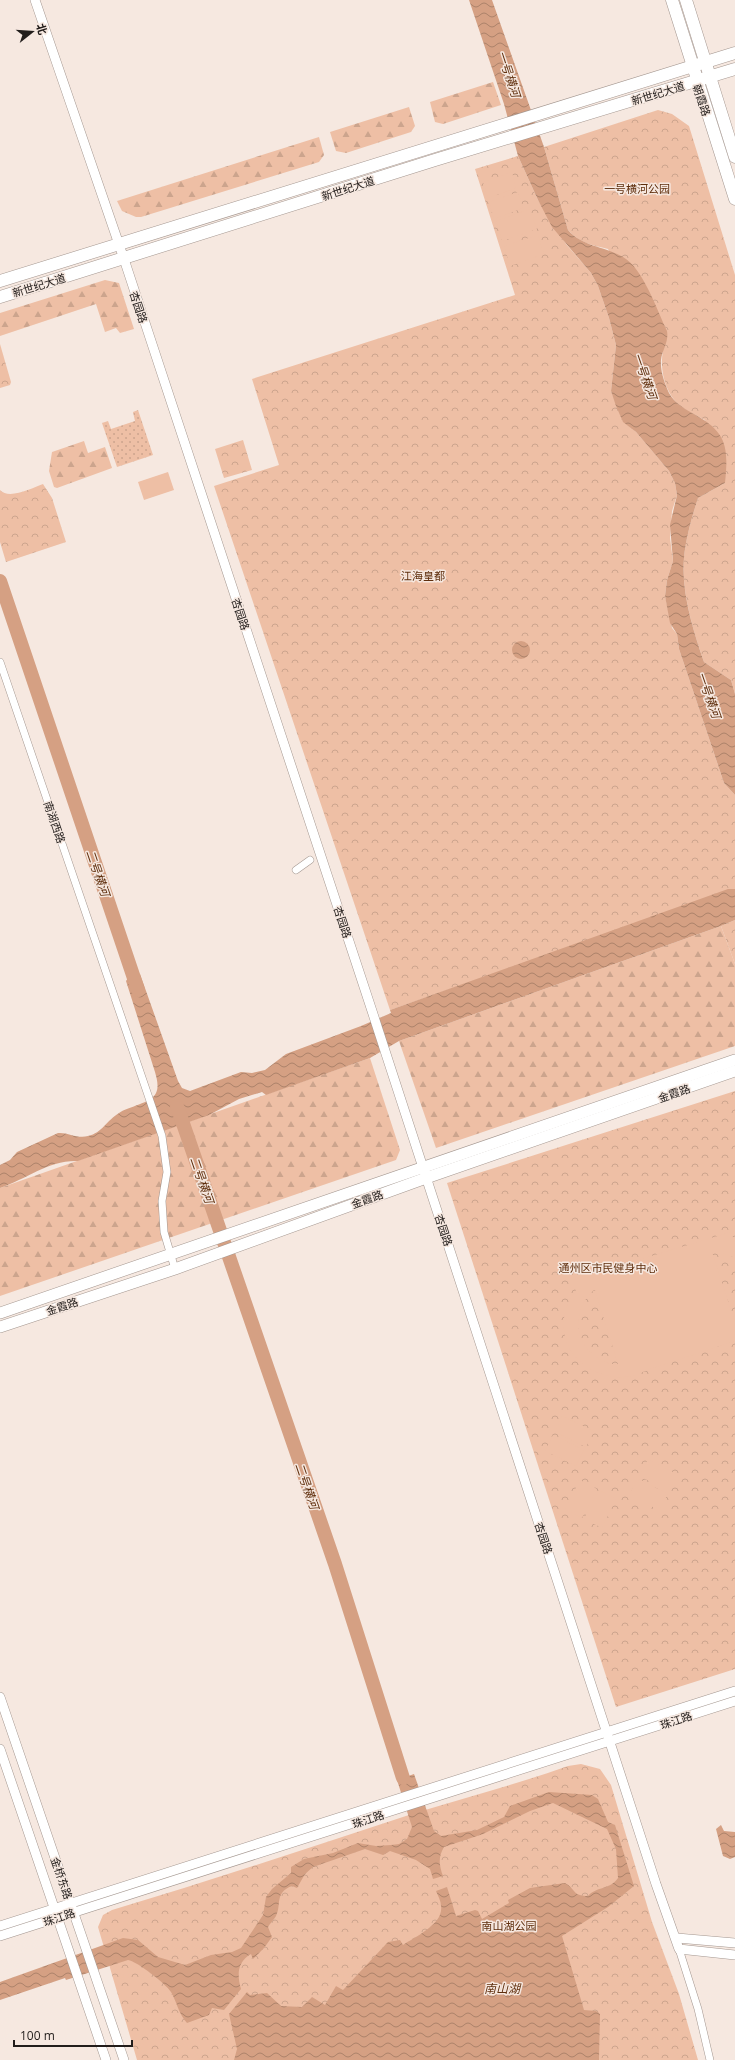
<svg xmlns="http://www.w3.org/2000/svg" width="735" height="2060" font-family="'Open Sans','Noto Sans SC',sans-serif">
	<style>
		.grass { fill: url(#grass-dots) }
		.forest { fill: url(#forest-firs) }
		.park { fill: url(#park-crowns) }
		.pitch { fill: #eebfa5; fill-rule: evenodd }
		.water { fill: url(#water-waves) }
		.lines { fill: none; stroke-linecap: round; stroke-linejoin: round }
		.river { stroke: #d5a083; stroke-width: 14 }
		.minor-casing { stroke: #a49790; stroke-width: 8 }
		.tertiary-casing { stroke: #a49790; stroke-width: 10 }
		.secondary-casing { stroke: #a49790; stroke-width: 12 }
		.primary-casing { stroke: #a49790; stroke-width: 13 }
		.minor { stroke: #fff; stroke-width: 7 }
		.tertiary { stroke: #fff; stroke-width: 9 }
		.secondary { stroke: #fff; stroke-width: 11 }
		.primary { stroke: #fff; stroke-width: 12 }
		.labels { text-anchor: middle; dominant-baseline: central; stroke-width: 3; stroke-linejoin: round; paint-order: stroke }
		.street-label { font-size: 11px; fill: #221d1b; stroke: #f6e8e0 }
		.park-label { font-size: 11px; fill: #5f2e0c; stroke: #f6e8e0 }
		.water-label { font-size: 12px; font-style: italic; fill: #5f2e0c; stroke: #f6e8e0 }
	</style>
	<defs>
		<pattern id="grass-dots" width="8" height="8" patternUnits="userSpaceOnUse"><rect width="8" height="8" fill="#eebfa5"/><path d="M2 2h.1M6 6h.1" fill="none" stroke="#cca48d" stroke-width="1.8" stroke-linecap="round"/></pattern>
		<pattern id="forest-firs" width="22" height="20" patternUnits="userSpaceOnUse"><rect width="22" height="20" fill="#eebfa5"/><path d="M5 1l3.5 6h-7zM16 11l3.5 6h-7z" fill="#cca48d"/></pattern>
		<pattern id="park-crowns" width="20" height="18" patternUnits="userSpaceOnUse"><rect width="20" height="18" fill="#eebfa5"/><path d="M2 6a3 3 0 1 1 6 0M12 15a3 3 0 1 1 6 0" fill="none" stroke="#cca48d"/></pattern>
		<pattern id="water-waves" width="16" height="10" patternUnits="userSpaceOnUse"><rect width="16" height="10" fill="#d5a083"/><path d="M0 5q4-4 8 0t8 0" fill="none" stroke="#ac826a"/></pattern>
	</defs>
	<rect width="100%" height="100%" fill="#f6e8e0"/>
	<polygon class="grass" points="138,410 153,455 117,467 102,423 108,421 111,429 135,421 133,412"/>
	<g class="forest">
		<polygon points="493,82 501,105 443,124 435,122 430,102"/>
		<polygon points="409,107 415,126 411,132 346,153 336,151 330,132"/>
		<polygon points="319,137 324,155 319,162 141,217 136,217 122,211 117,201"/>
		<polygon points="105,280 119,283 134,329 120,333 116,328 105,332 96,304 0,336 0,313"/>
		<polygon points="84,441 88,453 105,447 112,468 57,488 54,487 49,471 52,452"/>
		<polygon points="721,926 735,964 735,1046 436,1148 399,1041"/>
		<polygon points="370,1058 400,1150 396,1160 0,1296 0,1188"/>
	</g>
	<g class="park">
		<path d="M658 110 672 114 689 126 735 275V694L731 680 704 662C693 630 681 592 684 557 686 537 692 517 698 498L725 483 705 420C698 416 690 413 683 408 666 397 659 370 663 351L608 249C592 245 580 243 568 230L544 147Z"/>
		<polygon points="518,156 538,200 566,244 591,273 598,286 609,318 616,345 611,391 623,421 636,432 669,471 675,483 677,495 672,511 670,538 673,561 667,580 665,596 672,628 677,634 679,649 724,783 735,795 735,889 390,1010 214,486 279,465 252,379 515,295 475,169"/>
		<polygon points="0,344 11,382 10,385 0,388"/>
		<polygon points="243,440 252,470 224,478 215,449"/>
		<path d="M43 484 52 498 66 542 6 562 0 542V490C9 500 32 488 43 484Z"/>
		<polygon points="735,920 735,964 721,926"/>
		<polygon points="735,1091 735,1669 616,1707 447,1183"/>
		<path d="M581 1764 600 1769 611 1785 652 1922 679 1994 698 2060H137L98 1927 103 1915 112 1910C213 1880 314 1846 415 1813 466 1797 518 1784 568 1766Z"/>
	</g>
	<g class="pitch">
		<polygon points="512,172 516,188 488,198 483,182"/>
		<polygon points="518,192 523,208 494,219 489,202"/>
		<polygon points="530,209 537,229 502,241 496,221"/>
		<polygon points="538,235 544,254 510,266 504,246"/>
		<polygon points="168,472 174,490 144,500 138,482"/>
		<path d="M731 1232 735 1243V1258L721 1252H712L735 1322V1341C708 1350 681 1359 653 1368 644 1371 633 1377 624 1377 601 1379 572 1363 566 1340 561 1323 564 1305 576 1291L572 1280ZM594 1290H595L618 1364C610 1365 603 1362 595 1356 573 1340 573 1308 594 1290Z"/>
		<polygon points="562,1416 594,1431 586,1447 555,1432"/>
		<polygon points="553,1435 584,1450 576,1466 545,1451"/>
		<polygon points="648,1459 678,1475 669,1491 639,1476"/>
		<polygon points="637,1478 668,1494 659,1510 629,1495"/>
		<polygon points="580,1480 597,1489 582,1518 565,1509"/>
		<polygon points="599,1490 616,1499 602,1528 584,1519"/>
	</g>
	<g class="water">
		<path d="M469 0H492L544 147 568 230C583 247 604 246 623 257 643 268 657 310 667 331 669 342 662 350 661 360 660 371 665 384 669 393 674 402 683 408 692 413 726 431 729 445 725 483L698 498C692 517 686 537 684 558 681 592 693 630 704 662L731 680 735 694V795L724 783 679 649 677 634 670 623 665 596 667 580 673 561 670 525 677 495 675 483 669 471 636 432 623 422 616 406 611 391 616 345 609 318 598 286 591 273 552 227 538 200 518 156 504 104Z"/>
		<circle cx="521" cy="650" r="9"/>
		<path d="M728 889H735V920L721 926 399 1041 370 1058 266 1095 262 1092 239 1099 209 1115 78 1161C48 1160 27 1179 0 1188V1165L10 1160 17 1152 58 1133C68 1132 77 1139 88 1136 102 1133 107 1120 119 1113 127 1107 152 1103 156 1093 159 1087 157 1079 155 1072L126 981 132 972 140 974 178 1081 182 1088 190 1091 241 1072 252 1073 265 1070 286 1054 361 1026 391 1013 390 1010Z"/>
		<path d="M414 1774 434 1831 441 1836 477 1830 504 1817 510 1806 549 1792 592 1795 598 1799 608 1822 615 1825 634 1886 608 1907 562 1936 584 2010 596 2011 600 2014 599 2060H234L237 2049 229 2014 247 1992 250 1995 267 1993 281 2006 302 2007 312 1997 325 2005 336 1986 343 1990 388 1942 400 1940 403 1945C415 1937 444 1924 441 1906 441 1901 438 1896 436 1891L447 1887 456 1916 475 1910 478 1911 482 1919 509 1903 508 1900 530 1888 565 1883C576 1889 572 1896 588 1896 597 1886 610 1890 618 1878L616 1849 607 1829 553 1803 530 1811 483 1834 444 1847C438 1857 439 1865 443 1876L433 1879 430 1869 416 1860 390 1851 383 1855 365 1849 313 1867 305 1874 297 1888 292 1886C274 1893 282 1904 276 1916 274 1920 270 1923 268 1927L272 1937 264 1948 253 1959 251 1954C237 1962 237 1975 241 1989L224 2010 212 2008 209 2015 187 2023C178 2013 177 2002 171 1992 165 1983 138 1962 128 1960L66 1980 65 1978 0 2000V1982L123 1938 138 1940 158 1957 185 1965 211 1955 232 1952 241 1948 263 1915 266 1897 272 1889 291 1873V1867L304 1859 333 1853 358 1843 376 1846 391 1845 399 1844 407 1839 412 1827 397 1780Z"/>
		<polygon points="721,1825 724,1831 735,1832 735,1857 730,1859 723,1856 716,1829"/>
	</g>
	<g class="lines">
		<g class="river">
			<polyline points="0,581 138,990"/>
			<polyline points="177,1106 335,1564 403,1778"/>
		</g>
		<g class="minor-casing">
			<g id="minor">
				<polyline points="0,662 162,1136 167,1172 162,1201 164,1232 175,1269"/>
				<polyline points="296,870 310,860"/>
				<polyline points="679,1949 698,2009 710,2060"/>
			</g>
		</g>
		<g class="tertiary-casing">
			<g id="tertiary">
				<polyline points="35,0 124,259 374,1017 656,1884 679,1949 735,1955"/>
				<polyline points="0,1697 124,2060"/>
				<polyline points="0,1749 106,2060"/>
				<polyline points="0,1926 735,1691"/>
				<polyline points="0,1936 735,1701"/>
				<polyline points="677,1938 735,1943"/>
			</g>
		</g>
		<g class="secondary-casing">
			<g id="secondary">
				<polyline points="0,1313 735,1060"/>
				<polyline points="0,1327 175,1269 426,1178 735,1071"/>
			</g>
		</g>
		<g class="primary-casing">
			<g id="primary">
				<polyline points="672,0 735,199"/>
				<polyline points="686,0 735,157"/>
				<polyline points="0,281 735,53"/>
				<polyline points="0,297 435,160 735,69"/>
			</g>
		</g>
		<use href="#minor" class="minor"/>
		<use href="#tertiary" class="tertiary"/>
		<use href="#secondary" class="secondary"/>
		<use href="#primary" class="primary"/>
	</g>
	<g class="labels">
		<g class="street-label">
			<text transform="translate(658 93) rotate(-17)">新世纪大道</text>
			<text transform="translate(702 100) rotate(72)">朝霞路</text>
			<text transform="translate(348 188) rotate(-18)">新世纪大道</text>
			<text transform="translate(39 285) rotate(-17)">新世纪大道</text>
			<text transform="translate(139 307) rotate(72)">杏园路</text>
			<text transform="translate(241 614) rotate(72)">杏园路</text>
			<text transform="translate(55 822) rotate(71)">南湖西路</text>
			<text transform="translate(343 922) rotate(72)">杏园路</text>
			<text transform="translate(674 1093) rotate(-19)">金霞路</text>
			<text transform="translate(367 1199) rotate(-20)">金霞路</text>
			<text transform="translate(444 1230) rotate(72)">杏园路</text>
			<text transform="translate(62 1306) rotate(-18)">金霞路</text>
			<text transform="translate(544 1538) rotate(72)">杏园路</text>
			<text transform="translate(676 1720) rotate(-18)">珠江路</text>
			<text transform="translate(368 1819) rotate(-18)">珠江路</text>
			<text transform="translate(62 1878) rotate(71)">金桥东路</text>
			<text transform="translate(59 1917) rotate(-18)">珠江路</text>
		</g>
		<g class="park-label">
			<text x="637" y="188">一号横河公园</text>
			<text x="423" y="575">江海皇都</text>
			<text x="608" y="1267">通州区市民健身中心</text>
			<text x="509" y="1925">南山湖公园</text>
		</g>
		<g class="water-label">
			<text transform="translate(509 74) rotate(72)">一号横河</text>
			<text transform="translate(645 376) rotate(71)">一号横河</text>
			<text transform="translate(709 695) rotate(71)">一号横河</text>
			<text transform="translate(98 873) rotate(71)">二号横河</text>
			<text transform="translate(202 1180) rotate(71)">二号横河</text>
			<text transform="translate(307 1486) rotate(71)">二号横河</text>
			<text x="502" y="1988">南山湖</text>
		</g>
	</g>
	<g transform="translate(32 32) rotate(73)" stroke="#f6e8e0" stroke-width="3" paint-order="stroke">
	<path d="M0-3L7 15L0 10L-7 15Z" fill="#221d1b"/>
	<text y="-6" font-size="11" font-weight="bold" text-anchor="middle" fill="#221d1b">北</text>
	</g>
	<path d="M14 2040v6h118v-6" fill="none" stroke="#221d1b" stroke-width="2"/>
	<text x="20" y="2040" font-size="12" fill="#221d1b" stroke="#f6e8e0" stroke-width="3" paint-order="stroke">100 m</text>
</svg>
